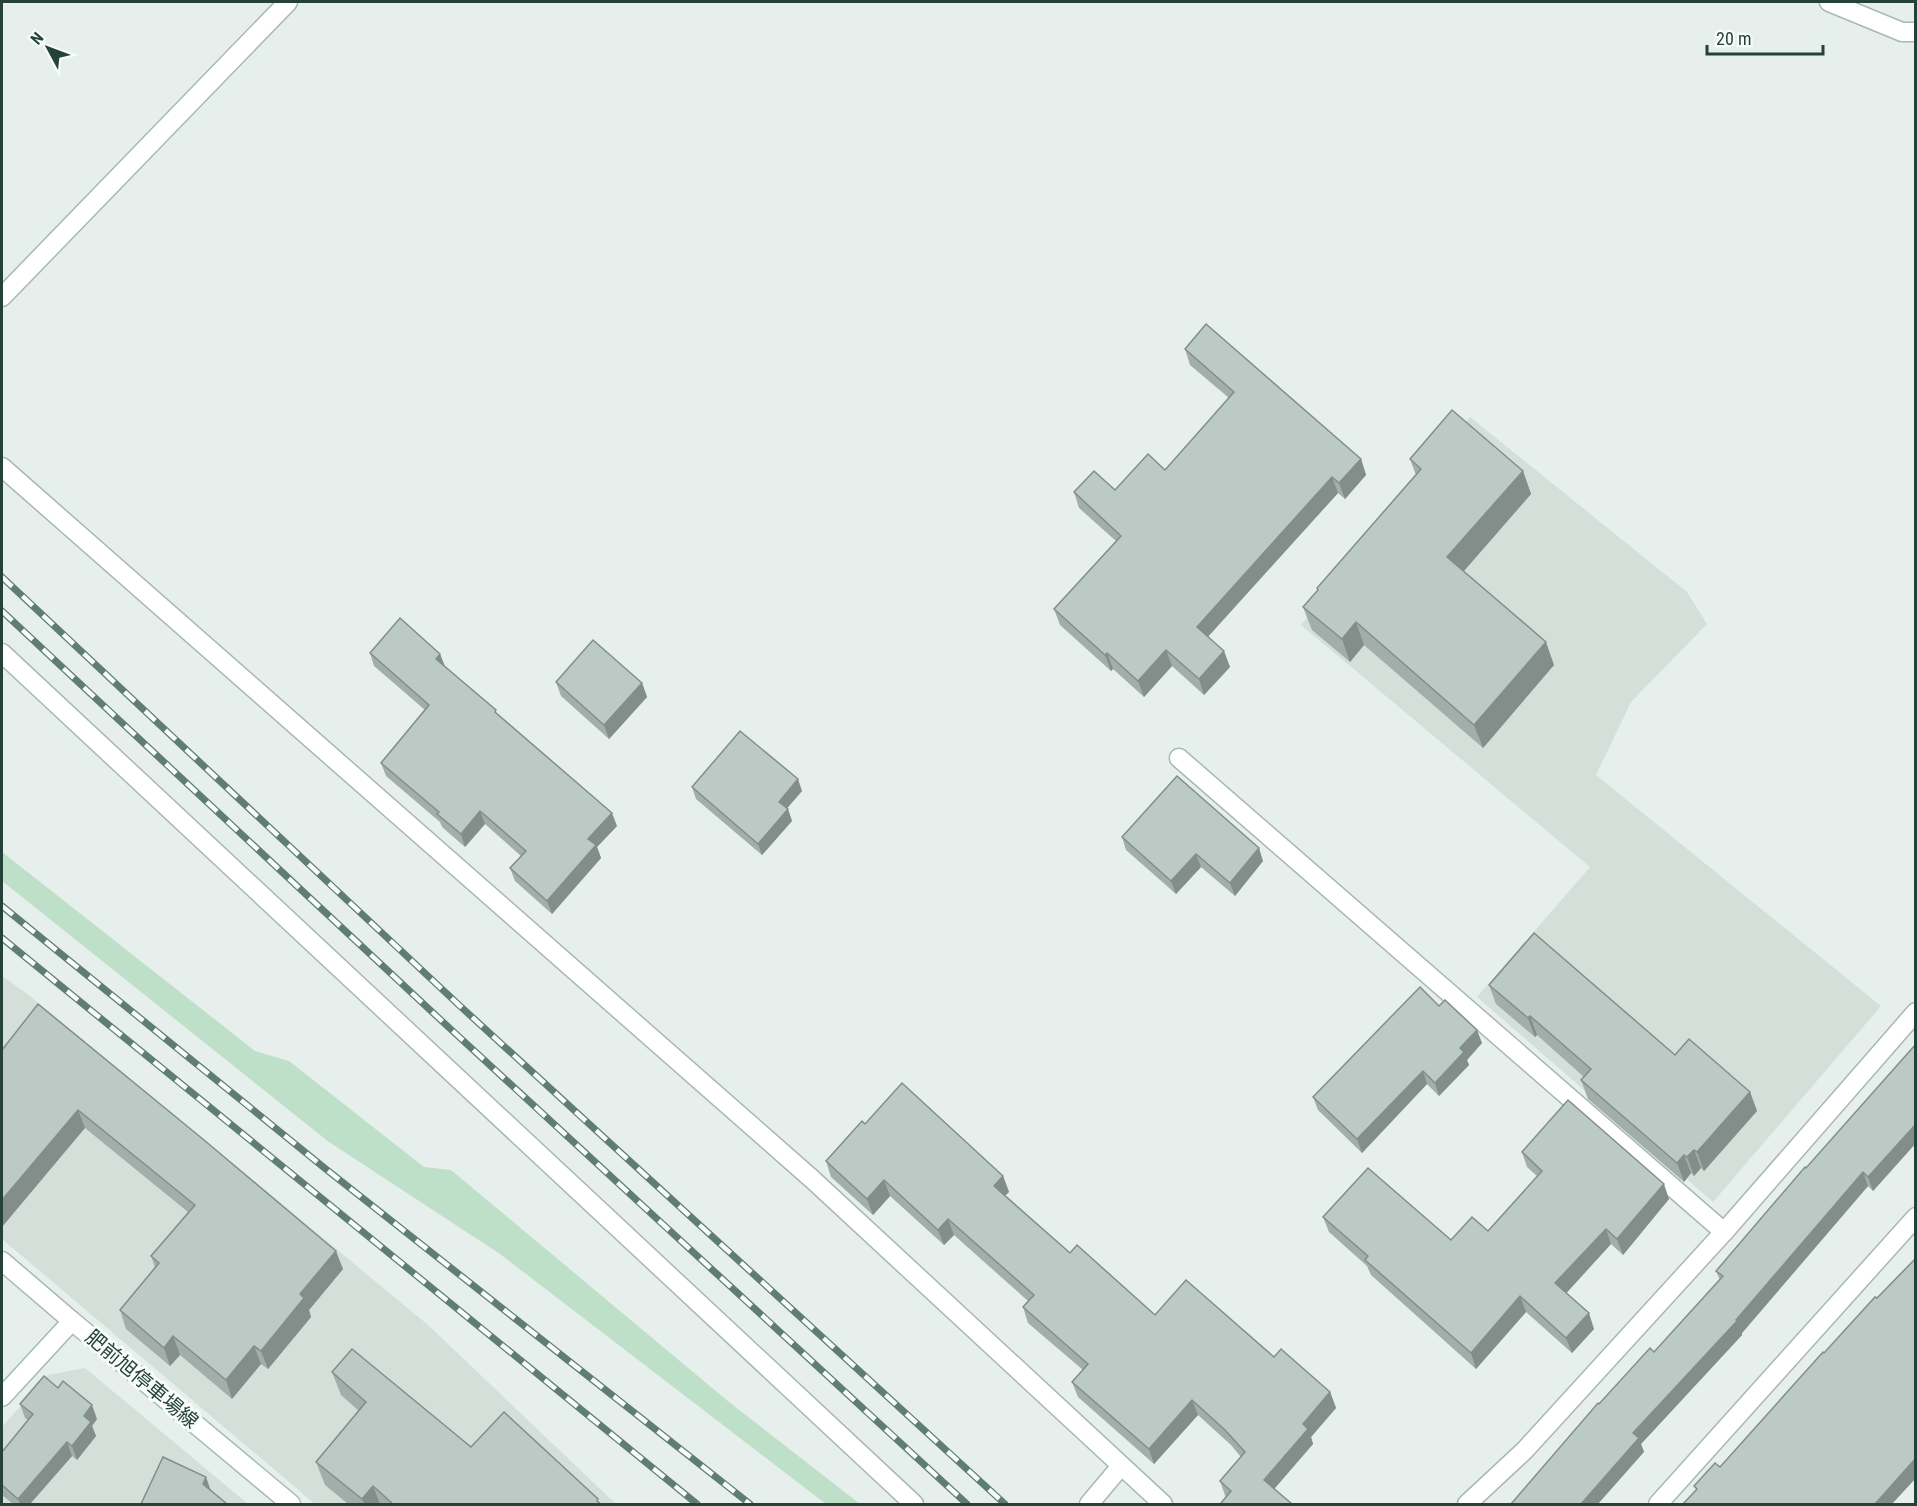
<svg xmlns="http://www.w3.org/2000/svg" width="1917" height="1506" font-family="'Roboto Condensed','Noto Sans JP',sans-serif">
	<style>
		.built { fill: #d4dfda }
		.green { fill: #bfe0c8 }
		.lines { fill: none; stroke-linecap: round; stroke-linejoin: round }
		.minor-casing { stroke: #a8b8b2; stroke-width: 21 }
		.tertiary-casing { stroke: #a8b8b2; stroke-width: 21 }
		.secondary-casing { stroke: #a4bbb3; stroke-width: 21 }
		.minor { stroke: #fff; stroke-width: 18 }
		.tertiary { stroke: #fff; stroke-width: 18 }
		.secondary { stroke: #fff; stroke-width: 18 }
		.rail-casing { stroke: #5f7d75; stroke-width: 7 }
		.rail { stroke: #f7fbf9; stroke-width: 4.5; stroke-dasharray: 14; stroke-linecap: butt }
		.wall { fill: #a1aea9 }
		.shaded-wall { fill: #838d89 }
		.building { fill: #bbcac4; stroke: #838d89; stroke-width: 1.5 }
		.labels { text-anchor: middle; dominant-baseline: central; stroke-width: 6; stroke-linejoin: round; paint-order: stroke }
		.street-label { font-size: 20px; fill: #24423a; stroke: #f7fbf9 }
	</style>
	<rect width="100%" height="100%" fill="#e6efeb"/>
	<g class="built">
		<polygon points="1470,417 1687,592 1707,624 1631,702 1596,775 1881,1006 1713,1202 1477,997 1590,867 1301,625"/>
		<polygon points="2,976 30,996 427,1324 616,1504 315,1504 2,1239"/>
		<polygon points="85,1368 248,1504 2,1504 2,1427 48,1375"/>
	</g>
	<polygon class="green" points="2,852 255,1051 289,1061 424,1167 451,1170 729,1402 860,1504 826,1504 500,1254 329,1142 2,881"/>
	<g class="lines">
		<g class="minor-casing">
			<g id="minor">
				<polyline points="1829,2 1902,32 1916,32"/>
				<polyline points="2,297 288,2"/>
				<polyline points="2,467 812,1179 1163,1504"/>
				<polyline points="2,653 914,1504"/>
				<polyline points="1179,758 1724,1232"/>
				<polyline points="1089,1504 1121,1466"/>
				<polyline points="1467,1504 1525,1450 1724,1232 1916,1012"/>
				<polyline points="1658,1504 1916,1217"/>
			</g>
		</g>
		<g class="tertiary-casing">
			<polyline id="tertiary" points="2,1261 72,1321"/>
		</g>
		<g class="secondary-casing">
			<polyline id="secondary" points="2,1397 72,1321 291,1504"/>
		</g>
		<use href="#minor" class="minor"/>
		<use href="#tertiary" class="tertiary"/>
		<use href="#secondary" class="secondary"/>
		<g class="rail-casing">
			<g id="rail">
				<polyline points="2,577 460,1006 1005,1504"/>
				<polyline points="2,611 444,1023 967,1504"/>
				<polyline points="2,906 327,1170 750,1504"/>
				<polyline points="2,938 697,1504"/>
			</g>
		</g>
		<use href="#rail" class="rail"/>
	</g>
	<g class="wall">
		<polygon points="1185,349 1361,459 1366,475 1345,499 1338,493 1208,637 1230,667 1204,695 1172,666 1144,697 1113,669 1111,671 1060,625 1054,609 1116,541 1079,508 1074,492 1115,490 1165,470 1229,398 1190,365"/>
		<polygon points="1410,459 1523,471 1531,494 1464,571 1554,665 1483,748 1364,645 1350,662 1312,630 1303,607 1318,591 1317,588 1416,475"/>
		<polygon points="370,653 440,654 445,666 617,826 597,847 601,858 552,914 515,881 510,868 521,856 485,824 465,847 442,827 440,822 386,776 381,763 425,710 374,666"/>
		<polygon points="556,682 642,683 647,697 609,739 561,696"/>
		<polygon points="692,787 802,791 787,808 792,821 762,855 696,799"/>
		<polygon points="1122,837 1263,861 1235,896 1201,867 1176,894 1126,850"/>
		<polygon points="1489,985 1675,1055 1750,1092 1757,1111 1704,1171 1701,1168 1694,1176 1691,1173 1684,1182 1588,1099 1581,1080 1584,1077 1537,1035 1535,1037 1496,1004"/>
		<polygon points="1439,1006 1482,1043 1467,1060 1469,1065 1439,1096 1427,1084 1362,1153 1318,1110 1313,1097"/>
		<polygon points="1916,1044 1916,1143 1873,1191 1868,1186 1742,1333 1742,1335 1641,1444 1644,1452 1599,1404 1654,1352 1720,1280 1716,1271"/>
		<polygon points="2,1050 343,1269 309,1310 311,1317 268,1369 261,1364 232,1399 180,1355 170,1366 126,1329 120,1310 155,1267 151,1256 188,1212 85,1128"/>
		<polygon points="865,1124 1003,1176 1009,1192 1005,1195 1070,1253 1155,1315 1274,1357 1330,1392 1336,1408 1311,1437 1313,1444 1274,1489 1292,1504 1222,1504 1221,1503 1226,1498 1220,1481 1241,1457 1231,1445 1198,1415 1154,1464 1078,1397 1072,1382 1083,1370 1028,1323 1023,1307 1028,1301 954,1235 944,1245 890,1196 873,1215 831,1177 826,1161"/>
		<polygon points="1522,1152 1669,1199 1623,1255 1611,1244 1566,1293 1594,1329 1572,1353 1526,1312 1476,1369 1371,1275 1367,1266 1329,1232 1323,1217 1451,1240 1488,1231 1537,1176 1527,1167"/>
		<polygon points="332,1372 471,1447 601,1504 348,1504 325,1485 316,1462 359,1411 341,1395"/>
		<polygon points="20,1404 97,1419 92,1426 96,1436 77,1460 72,1456 30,1504 13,1504 2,1495 2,1452 28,1420 25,1418"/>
	</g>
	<g class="shaded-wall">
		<polygon points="1361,459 1366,475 1345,499 1339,483"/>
		<polygon points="1523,471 1531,494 1456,580 1447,557"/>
		<polygon points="1332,477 1338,493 1202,643 1197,627"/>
		<polygon points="1356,622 1364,645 1350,662 1342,639"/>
		<polygon points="1546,642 1554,665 1483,748 1474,725"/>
		<polygon points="1166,650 1172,666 1144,697 1138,681"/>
		<polygon points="1224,651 1230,667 1204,695 1199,679"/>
		<polygon points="1107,653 1113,669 1111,671 1105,655"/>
		<polygon points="440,654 445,667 436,659"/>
		<polygon points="642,683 647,697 609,739 604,725"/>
		<polygon points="798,779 802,791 783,813 779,802"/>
		<polygon points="788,809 792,821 762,855 758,844"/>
		<polygon points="480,811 485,824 465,847 461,834"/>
		<polygon points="612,813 617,826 597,847 601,858 552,914 547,901 588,839"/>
		<polygon points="1259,848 1263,861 1235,896 1230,883"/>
		<polygon points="1196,854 1201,867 1176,894 1171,881"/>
		<polygon points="1530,1016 1537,1035 1535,1037 1528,1018"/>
		<polygon points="1477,1030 1482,1043 1467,1060 1469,1065 1439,1096 1435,1083 1460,1048"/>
		<polygon points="1423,1071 1427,1084 1362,1153 1357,1139"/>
		<polygon points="1750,1092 1757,1111 1704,1171 1697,1152"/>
		<polygon points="78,1110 85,1128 2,1227 2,1200"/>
		<polygon points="1916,1124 1916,1143 1873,1191 1868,1177"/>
		<polygon points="1694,1150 1701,1168 1694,1176 1687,1157"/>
		<polygon points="1684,1155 1691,1173 1684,1182 1677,1163"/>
		<polygon points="1863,1172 1868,1186 1742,1333 1742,1335 1641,1444 1644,1452 1598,1504 1581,1504 1633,1433 1736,1320"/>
		<polygon points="1003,1176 1009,1192 1000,1201 994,1186"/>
		<polygon points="884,1180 890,1196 873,1215 867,1199"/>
		<polygon points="1664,1184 1669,1199 1623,1255 1617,1239"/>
		<polygon points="948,1219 954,1235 944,1245 938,1230"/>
		<polygon points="1606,1229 1611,1244 1561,1299 1555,1283"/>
		<polygon points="336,1251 343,1269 309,1310 311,1317 268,1369 261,1351 300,1294"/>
		<polygon points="1520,1296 1526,1312 1476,1369 1471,1353"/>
		<polygon points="1589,1313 1594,1329 1572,1353 1566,1338"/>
		<polygon points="173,1336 180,1355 170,1366 164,1348"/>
		<polygon points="254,1346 261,1364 232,1399 226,1380"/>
		<polygon points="1330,1392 1336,1408 1311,1437 1313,1444 1269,1495 1264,1480 1303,1424"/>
		<polygon points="1192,1400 1198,1415 1154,1464 1149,1449"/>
		<polygon points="92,1405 97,1419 92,1426 96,1436 77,1460 72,1446 84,1416"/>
		<polygon points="67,1442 72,1456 30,1504 20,1504 18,1499"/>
		<polygon points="1916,1458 1916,1478 1892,1504 1875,1504"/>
		<polygon points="206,1477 212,1494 203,1484"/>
		<polygon points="373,1486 380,1504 364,1504 362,1499"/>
	</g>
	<g class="building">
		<polygon points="1206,324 1361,459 1339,483 1332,477 1197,627 1224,651 1199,679 1166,650 1138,681 1107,653 1105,655 1054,609 1121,536 1074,492 1094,471 1115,490 1148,454 1165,470 1234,392 1185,349"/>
		<polygon points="1452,410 1523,471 1447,557 1546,642 1474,725 1356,622 1342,639 1303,607 1318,590 1317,588 1421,469 1410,459"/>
		<polygon points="400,618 440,654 436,659 496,710 495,712 612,813 588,839 596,845 547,901 510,868 526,851 480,811 461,834 437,814 439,812 381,763 429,705 370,653"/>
		<polygon points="593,640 642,683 604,725 556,682"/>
		<polygon points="740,731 798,779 779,802 788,809 758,844 692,787"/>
		<polygon points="1177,776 1259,848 1230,883 1196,854 1171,881 1122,837"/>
		<polygon points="1534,933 1675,1055 1689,1039 1750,1092 1697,1152 1694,1150 1687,1157 1684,1155 1677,1163 1581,1080 1591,1069 1530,1016 1528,1018 1489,985"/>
		<polygon points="1420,987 1439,1006 1445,1000 1477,1030 1460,1048 1464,1052 1435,1083 1423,1071 1357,1139 1313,1097"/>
		<polygon points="38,1004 204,1140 336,1251 300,1294 304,1298 261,1351 254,1346 226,1380 173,1336 164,1348 120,1310 159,1263 151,1256 195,1205 78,1110 2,1200 2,1050"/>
		<polygon points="1916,1044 1916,1124 1868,1177 1863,1172 1736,1320 1737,1321 1633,1433 1639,1438 1581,1504 1511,1504 1598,1403 1599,1404 1650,1348 1654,1352 1723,1276 1716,1271 1805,1167 1806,1168"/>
		<polygon points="902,1083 1003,1176 994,1186 1070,1253 1077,1245 1155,1315 1186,1280 1274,1357 1281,1349 1330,1392 1303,1424 1308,1429 1264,1480 1292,1504 1223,1504 1221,1503 1231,1491 1220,1481 1245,1452 1225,1430 1192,1400 1149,1449 1072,1382 1088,1364 1023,1307 1034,1295 948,1219 938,1230 884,1180 867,1199 826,1161 862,1121 865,1124"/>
		<polygon points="1568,1100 1664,1184 1617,1239 1606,1229 1555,1283 1589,1313 1566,1338 1520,1296 1471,1353 1365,1260 1368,1256 1323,1217 1368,1168 1451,1240 1472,1217 1488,1231 1542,1171 1522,1152"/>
		<polygon points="1916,1258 1916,1458 1875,1504 1683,1504 1697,1489 1694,1486 1715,1463 1720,1467 1823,1352 1824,1353 1875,1297 1877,1298"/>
		<polygon points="352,1349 471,1447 504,1412 598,1499 597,1501 601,1504 393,1504 373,1486 362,1499 316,1462 366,1402 332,1372"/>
		<polygon points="44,1376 58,1388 63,1381 92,1405 84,1416 91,1422 72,1446 67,1442 18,1499 2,1485 2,1452 33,1414 20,1404"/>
		<polygon points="163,1457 206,1477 203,1484 227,1504 141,1504"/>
	</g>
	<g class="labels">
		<g class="street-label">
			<text transform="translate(142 1379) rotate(40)">肥前旭停車場線</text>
		</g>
	</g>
	<rect width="1917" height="1506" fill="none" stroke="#24423a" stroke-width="6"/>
	<g transform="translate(48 48) rotate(311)" stroke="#f7fbf9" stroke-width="4.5" paint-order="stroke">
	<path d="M0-4.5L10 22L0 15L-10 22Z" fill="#24423a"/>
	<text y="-9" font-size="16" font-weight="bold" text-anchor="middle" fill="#24423a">N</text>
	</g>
	<path d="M1707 45v9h116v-9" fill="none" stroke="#24423a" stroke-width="3"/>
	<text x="1716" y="45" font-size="18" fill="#24423a" stroke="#f7fbf9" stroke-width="4.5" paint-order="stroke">20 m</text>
</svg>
